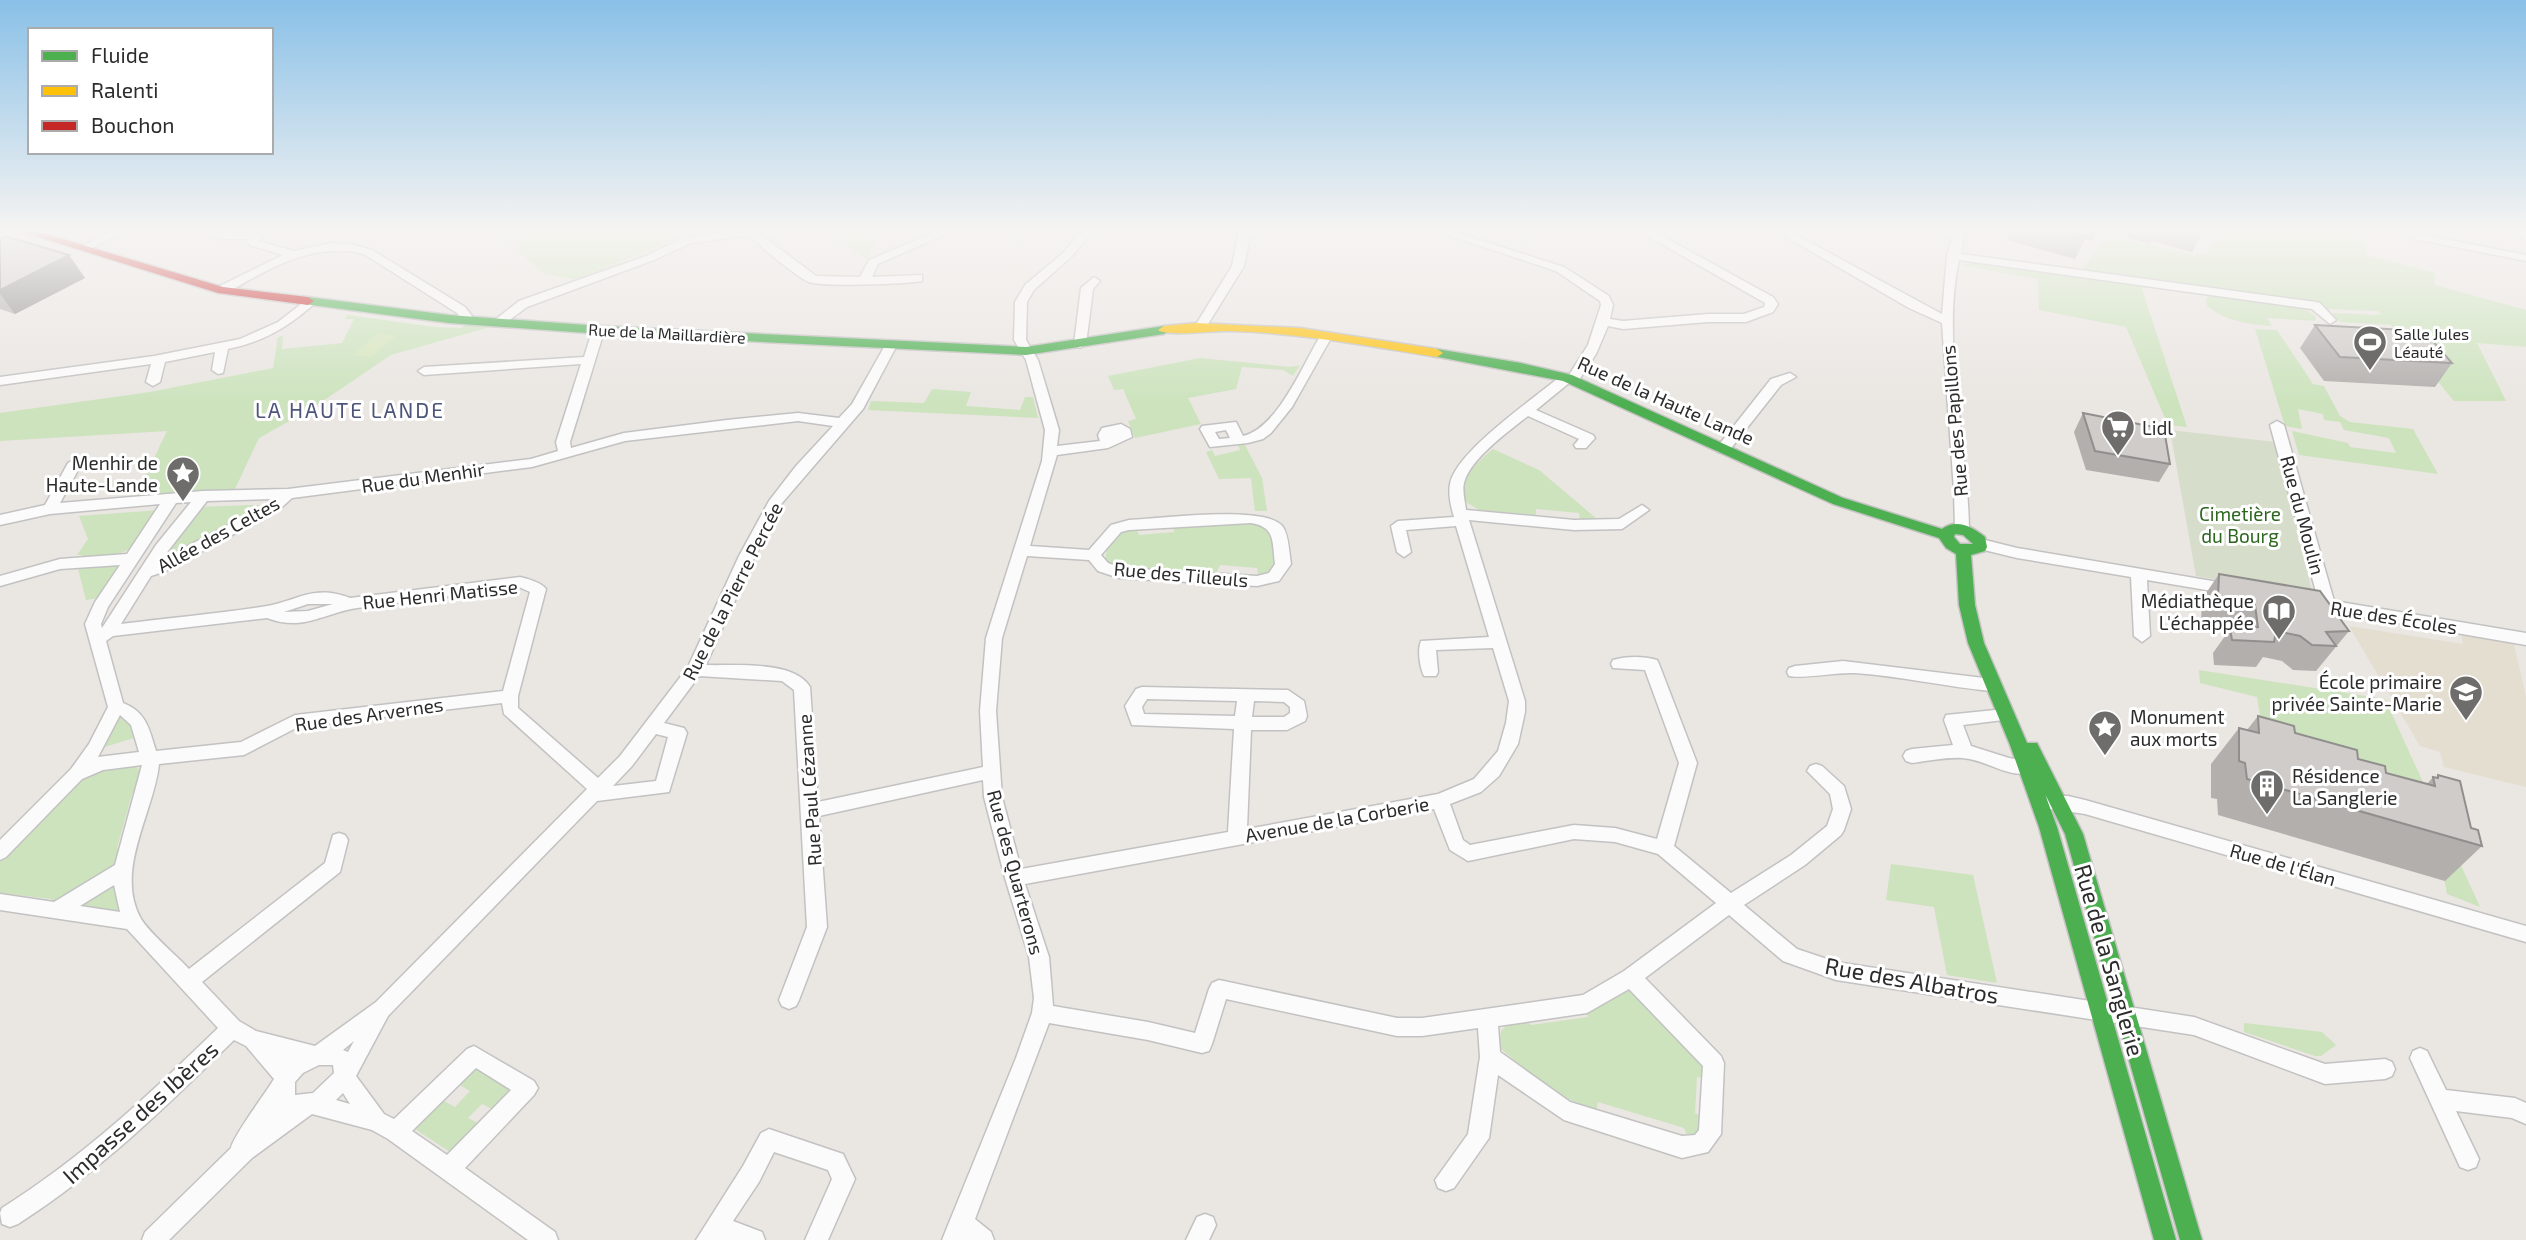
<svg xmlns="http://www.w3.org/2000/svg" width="2526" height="1240" font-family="'Exo 2',sans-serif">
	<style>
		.education { fill: #e4ded1 }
		.green { fill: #cce3bd }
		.cemetery { fill: #d6ddca }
		.pitch { fill: #d6e6bc }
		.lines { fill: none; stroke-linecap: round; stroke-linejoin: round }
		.street-casing { stroke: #c3c2c2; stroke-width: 3 }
		.fast-casing { stroke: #c3c2c2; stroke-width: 3 }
		.slow-casing { stroke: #c3c2c2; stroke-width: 3 }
		.jam-casing { stroke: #c3c2c2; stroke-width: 3 }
		.street { fill: #fcfbfb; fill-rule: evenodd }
		.fast { fill: #4caf50; fill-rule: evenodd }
		.slow { fill: #ffc107; fill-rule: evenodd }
		.jam { fill: #c62828; fill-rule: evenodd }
		.wall { fill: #b2afad }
		.shaded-wall { fill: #918f8d }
		.building { fill: #cfccc9; stroke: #918f8d; stroke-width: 2 }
		.labels { text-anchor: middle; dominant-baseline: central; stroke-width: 6; stroke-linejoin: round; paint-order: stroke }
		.far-street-label { font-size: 16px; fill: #2c2c2c; stroke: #fff }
		.far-poi-label { font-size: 16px; fill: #2c2c2c; stroke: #fff; text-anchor: start }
		.street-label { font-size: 19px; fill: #2c2c2c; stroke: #fff }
		.poi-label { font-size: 19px; fill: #2c2c2c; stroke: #fff; text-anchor: start }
		.park-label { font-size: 19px; fill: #2c661f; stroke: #fff }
		.neighbourhood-label { font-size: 21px; letter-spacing: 2px; fill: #4e557a; stroke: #fff }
		.near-street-label { font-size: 23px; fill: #2c2c2c; stroke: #fff }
	</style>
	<rect width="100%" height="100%" fill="#eae6e2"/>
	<polygon class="education" points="2349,626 2463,644 2461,634 2514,644 2526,697 2526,787 2444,767 2440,752 2420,746"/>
	<g class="green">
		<polygon points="517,231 696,231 576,280 543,273 517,250 521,248"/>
		<polygon points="825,231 864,231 876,238 868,260"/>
		<polygon points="2108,231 2122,231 2120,238 2196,256 2199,253 2206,255 2217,231 2363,231 2366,255 2435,273 2434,285 2526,310 2526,347 2477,343 2506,401 2454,401 2391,325 2340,322 2332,313 2381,315 2378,311 2325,309 2322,305 2081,272"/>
		<polygon points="1971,263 2141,286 2187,427 2168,425 2126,327 2039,310 2038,279 1962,265"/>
		<path d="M2212 295C2233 298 2307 301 2316 318L2315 321 2267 318 2272 326C2251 325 2223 320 2207 306L2206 298Z"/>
		<polygon points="347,315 435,327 462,328 465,324 490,327 391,355 311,409 259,438 234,491 205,490 136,496 167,431 0,441 0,413 150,392 273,368 278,337 283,336 282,349 342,343 354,319 345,319"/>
		<polygon points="2255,329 2277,330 2313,384 2324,386 2340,416 2350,422 2413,429 2438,474 2299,455 2292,431 2348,443 2350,447 2396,453 2389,438 2344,430 2340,422 2324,420 2323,414 2298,409 2302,429 2285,426"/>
		<polygon points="1200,358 1291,367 1300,365 1293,376 1283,370 1242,367 1236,389 1188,398 1201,424 1135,438 1128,421 1136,419 1123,389 1114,390 1108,376"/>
		<polygon points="932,389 971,392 966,406 1020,410 1025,397 1033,397 1038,418 868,410 871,401 924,403"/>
		<polygon points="1244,443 1262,478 1267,511 1255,511 1251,478 1219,479 1206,452 1212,450 1215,456 1240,450 1238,444"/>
		<path d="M1493 449 1539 470 1597 519H1580L1579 513 1536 509V515L1479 510 1463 500C1463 475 1475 464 1493 449Z"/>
		<polygon points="251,505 268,505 156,564 198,507"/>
		<path d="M160 510 133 547C118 557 99 556 81 558L82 555H77L88 539 79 516Z"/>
		<path d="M1256 522C1270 527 1280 555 1273 568 1270 574 1264 575 1258 576L1257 568 1220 565 1216 574 1114 568 1106 563C1104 543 1117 531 1136 528L1139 535 1174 532 1173 526Z"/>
		<polygon points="77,565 117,565 119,569 99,598 86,600"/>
		<polygon points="2199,670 2385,699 2480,907 2447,894 2442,866 2268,762 2257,697 2200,683"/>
		<polygon points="118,717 123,717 130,721 137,737 98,749"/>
		<polygon points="134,765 142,772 141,785 132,794 117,848 121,854 109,873 51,904 51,899 0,893 0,858 16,847 84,773"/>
		<polygon points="1891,864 1973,875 1997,983 1947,975 1934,907 1886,900"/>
		<polygon points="113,885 119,910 115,913 80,909 78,903"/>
		<polygon points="1626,988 1637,991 1704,1058 1707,1078 1697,1077 1695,1113 1704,1118 1703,1133 1688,1137 1684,1128 1598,1102 1596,1113 1542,1085 1499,1047 1501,1031 1510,1022 1526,1020 1531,1025 1588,1017 1586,1011 1595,1009"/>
		<polygon points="2244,1023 2322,1032 2336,1045 2321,1056 2315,1056 2244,1032"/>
		<polygon points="476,1066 514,1090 496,1111 482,1104 468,1118 480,1124 450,1152 415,1129 442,1100 455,1107 470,1091 458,1084"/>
	</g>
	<polygon class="cemetery" points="2170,430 2275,442 2313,595 2196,576"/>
	<polygon class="pitch" points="378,333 396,336 371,357 353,355"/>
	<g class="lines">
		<g class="street-casing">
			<g id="street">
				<polygon points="111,231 125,231 88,250 78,248"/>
				<path d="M200 231 256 233 262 236 258 241 294 251 331 243 350 244 372 250 465 307 472 316 466 323H458L456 320 459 316 457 313 364 254C324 244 287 259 253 278 242 283 230 294 218 293V287L283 255 250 245 247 239H222Z"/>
				<path d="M734 231H762L760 234 816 276 860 277 869 260 938 231H953L878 264 872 277 922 275V281C906 284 822 287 809 282 795 276 760 246 749 235L691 243 654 260 527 307 501 326H493L491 323 519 301 646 256 684 238Z"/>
				<path d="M1081 231H1093L1072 256 1034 290 1027 302 1026 340 1038 360 1059 430 1057 446 1100 441 1098 435 1102 428 1121 424 1130 429 1132 437 1108 448 1057 455 1030 546 1089 550 1111 525 1129 520C1157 519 1268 504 1283 527 1289 536 1289 553 1291 564L1279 581 1257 586 1119 578 1098 571 1089 560 1027 556 1002 638 996 711 1002 797 1021 869 1228 832 1234 729 1132 725 1125 706 1136 689 1142 687 1288 690 1304 701 1307 716 1305 721 1287 730H1251L1247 829 1438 794 1474 779 1498 751 1506 723 1509 701 1493 648 1436 650 1438 672 1436 676H1424C1420 668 1417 650 1421 641L1489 637 1456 526 1406 530 1411 552 1404 557 1397 552 1391 526 1398 521 1454 517C1451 507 1448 495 1450 484 1456 451 1535 398 1562 375H1569L1588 345 1601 305 1600 301 1556 271 1435 231H1451L1564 267 1609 296 1613 305 1610 319 1623 321 1708 314H1744L1764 307 1765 303 1639 231H1653L1773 297 1778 304 1773 312 1746 322H1708L1623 329 1608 326 1596 354 1577 383H1569L1536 410 1593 435 1595 438 1586 448H1576L1574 445 1579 439 1528 416C1509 431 1470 459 1464 483 1462 491 1465 501 1466 510L1574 520 1619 519 1642 505 1649 510 1622 529 1574 530 1469 520 1525 701V712L1518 744 1499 776 1481 792 1450 804 1463 840 1470 845 1574 825 1615 828 1657 839 1679 763 1645 670 1613 668 1611 664 1613 660C1626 656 1644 656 1657 660L1659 664 1697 763 1674 846 1731 893 1791 855 1827 826 1833 809 1830 794 1807 771 1810 766 1816 764 1822 766 1844 786 1851 809 1844 830 1841 835 1805 865 1744 905 1797 949 1836 962 2194 1017 2325 1064 2385 1059 2392 1062 2395 1069 2392 1076 2385 1079 2325 1084 2194 1035 1836 980 1783 961 1729 915 1645 978 1721 1056 1724 1063 1721 1134 1708 1152 1682 1158 1564 1120 1498 1075 1489 1138 1454 1188 1446 1191 1438 1188 1435 1180 1468 1134 1480 1057 1478 1028 1422 1036H1397L1226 999 1212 1044 1209 1051 1202 1053 1148 1040 1049 1023 975 1219 991 1232 994 1240H942L1016 1058 1032 1013 1034 998 1029 957 1005 878 984 797 983 780 819 816 827 927 799 1000 796 1006 789 1009 782 1006 779 1000 807 927 794 690 782 681 699 676 664 723 684 728 687 733 669 792 597 801 388 1016 356 1076 384 1114 394 1119 467 1049 474 1046 534 1081 538 1088 534 1095 465 1168 555 1232 558 1240H528L388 1139 372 1130 312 1114 252 1158 169 1240H142L145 1232 231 1148C233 1136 265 1094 274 1079L246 1046 234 1040C166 1107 99 1172 18 1224L10 1227 2 1224 0 1213 2 1208C83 1157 150 1094 218 1028L127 929 0 910V894L54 902 115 865 142 765 103 770 82 779 6 857 0 860V840L71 769 89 744 108 707 85 624 95 602 120 565 60 569 0 586V576L60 559 127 554 160 504 50 514 0 525V515L45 505 68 463 75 459 82 463 60 503 203 491 288 489 531 459 558 451 556 442 581 364 424 375 418 371 424 367 584 357 590 338 597 327 601 326 607 330 602 338 570 442 571 448 624 433 727 420 798 413 839 418 852 404 887 342H895L897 345 863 409 782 503 755 556 706 665C735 666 794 660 810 687L818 802 983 767 980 711 986 638 1042 461 1045 430 1026 360 1014 340 1015 302 1025 285 1064 252ZM798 421 833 426 796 466 769 501 739 556 688 667 620 756 598 778 518 708V696L546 589C541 582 528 579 520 577L350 598C312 583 295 603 261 607 214 614 168 618 121 624L151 576 166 571 280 509 292 498 532 467 625 441ZM274 499 270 503 161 560 207 501ZM191 502 156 545 102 628 101 624 108 607 176 503ZM1251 523C1276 527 1272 542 1275 564L1269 573 1257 576 1121 568 1108 563 1101 555 1121 532 1129 530ZM519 587 530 592 503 691 295 715 241 742 156 751C149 728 146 712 123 703L106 641 113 636 267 618C304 632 323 613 357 608 411 601 465 594 519 587ZM308 604H333L308 611 284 612ZM1147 699 1237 701 1235 716 1144 714 1142 707ZM1254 701 1284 702 1290 707V713L1284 717H1252ZM502 703 504 714 587 789 376 1002 315 1046 256 1031 239 1021 202 982 340 872 348 840 345 835 339 833 333 835 325 863 189 969C177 956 147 931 140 917 115 869 154 812 159 764L244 755 298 727ZM120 715 131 725 139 752 98 757ZM656 734 668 737 656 781 613 786 632 766ZM1434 809 1450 850 1468 861 1574 839 1615 842 1658 854 1716 903 1624 971 1583 995 1422 1018H1397L1219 980 1212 983 1209 989 1195 1033 1148 1022 1053 1006 1049 957 1025 884ZM114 885 120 912 80 906ZM1629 989 1703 1066 1699 1130 1695 1135 1682 1136 1570 1102 1500 1052 1498 1026 1587 1013ZM354 1041 348 1052 343 1050ZM319 1065H333L334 1073 313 1093 295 1095V1082L303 1073ZM476 1068 511 1090 447 1155 412 1131ZM343 1093 350 1104 336 1100Z"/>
				<polygon points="1239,231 1251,231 1244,266 1205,329 1197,329 1195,326 1232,266"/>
				<path d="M1776 231H1789L1942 314 1947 256 1954 231H1965L1961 254 2316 302 2320 303 2336 320 2330 324 2312 309 1959 260C1941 341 1968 445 1969 529L1962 534 1955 529 1954 491 1942 323 1909 308Z"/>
				<polygon points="2518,231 2526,231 2526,240 2522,239"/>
				<polygon points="2419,234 2526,255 2526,261 2415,239 2415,235"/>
				<polygon points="1094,277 1100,281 1093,289 1086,344 1080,348 1074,344 1081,288"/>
				<path d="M309 298 315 302 313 305C286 328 263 342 228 349L223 373 218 374 212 370 215 352 165 362 160 382 153 386 146 382 151 364 0 385V377L154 356 240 339 278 322Z"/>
				<path d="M1325 334 1331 338 1292 407 1271 433 1263 439 1248 443 1210 447 1200 429 1202 426 1236 422 1243 436C1277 428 1302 367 1319 338ZM1226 430 1230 438 1219 439 1215 432Z"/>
				<polygon points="1790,373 1796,377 1781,385 1728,452 1718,452 1716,449 1718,446 1771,379"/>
				<polygon points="2277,421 2284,425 2334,601 2526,633 2526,645 2305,607 2303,603 2305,599 2318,599 2270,425"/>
				<polygon points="1981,539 2017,548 2230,584 2238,589 2230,594 2147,580 2150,636 2142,642 2134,636 2131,577 2017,558 1976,548 1974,544 1976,540"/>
				<path d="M1843 661 1992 679 1998 681 2000 685 1998 689 1992 691C1946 687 1901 676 1855 673 1839 672 1800 679 1789 676L1787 672 1789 668 1795 666Z"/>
				<path d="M2005 709 2011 711 2013 715 2011 719 1963 725 1971 746 2009 758 2033 762 2036 767 2033 772C2009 780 1986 759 1962 758 1946 757 1928 761 1912 763L1906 761 1903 756 1906 751 1912 749 1953 745 1944 720 1946 715Z"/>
				<polygon points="2050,796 2068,796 2085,800 2526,926 2526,942 2085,814 2044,808 2041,803 2044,798"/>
				<polygon points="2420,1048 2427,1051 2446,1090 2515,1098 2526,1103 2526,1124 2512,1118 2456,1111 2479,1159 2476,1167 2468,1170 2460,1167 2410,1058 2413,1051"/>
				<polygon points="769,1129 843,1154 855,1179 828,1240 805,1240 832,1179 828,1170 774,1152 759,1182 733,1221 762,1232 765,1240 696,1240 743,1166 761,1133"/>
				<polygon points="1205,1214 1213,1217 1216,1225 1209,1240 1186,1240 1197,1217"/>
			</g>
		</g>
		<g class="fast-casing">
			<g id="fast">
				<polygon points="308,297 449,315 601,326 1026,347 1164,326 1170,330 1164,334 1026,355 601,334 449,323 304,304 304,298"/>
				<path d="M1437 349 1521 363 1572 375 1843 498 1942 529C1956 518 1973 527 1985 537L1987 547 1985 551 1971 555 1975 605 1984 643 2027 743H2037L2083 834 2202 1240H2180L2065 834 2045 794 2057 827 2176 1240H2154L2039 827 2010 745 1968 643 1959 605 1956 554 1946 548 1939 538 1833 504 1563 381 1433 356V350ZM1955 534 1963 535 1973 544H1960L1954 537Z"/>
			</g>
		</g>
		<g class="slow-casing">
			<path id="slow" d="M1196 323 1300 328 1437 349 1443 353 1437 357C1369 346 1301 333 1232 331 1217 330 1167 337 1158 330L1164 326Z"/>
		</g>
		<g class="jam-casing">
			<polygon id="jam" points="19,231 36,231 223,287 308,297 314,301 308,305 218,293"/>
		</g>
		<use href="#street" class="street"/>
		<use href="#fast" class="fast"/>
		<use href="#slow" class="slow"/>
		<use href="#jam" class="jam"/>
	</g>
	<g class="wall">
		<polygon points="2011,231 2097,231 2092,241 2085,239 2075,259 2007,240"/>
		<polygon points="2129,231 2203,231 2192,252 2151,241 2150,244 2126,237"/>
		<polygon points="0,239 85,278 15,314 0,309"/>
		<polygon points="2315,325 2452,363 2435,387 2324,381 2300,348"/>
		<polygon points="2083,413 2170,464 2159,482 2086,470 2074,432"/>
		<polygon points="2219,574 2349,631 2316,671 2293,670 2282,661 2263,657 2256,667 2214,665 2213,653 2230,629 2201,623 2202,599"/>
		<polygon points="2258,716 2358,759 2386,773 2427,784 2433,777 2436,778 2438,775 2482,846 2445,881 2218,815 2217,799 2211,798 2211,764 2239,728 2247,730"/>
	</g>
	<polygon class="shaded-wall" points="69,255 85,278 15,314 0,294 0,290"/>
	<g class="building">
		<polygon points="2067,231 2088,231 2086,236"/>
		<polygon points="5,236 69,255 0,290 0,239"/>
		<polygon points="2315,325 2424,331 2452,363 2340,357"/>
		<polygon points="2083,413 2164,429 2170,464 2095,451"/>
		<polygon points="2219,574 2320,591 2349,631 2326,632 2336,646 2312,645 2300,636 2276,631 2274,642 2232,640 2230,629 2258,627 2255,605 2218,598"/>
		<polygon points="2258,716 2294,726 2295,733 2357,750 2358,759 2385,766 2386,773 2435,786 2433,777 2438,778 2438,775 2460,781 2471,828 2478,830 2482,846 2247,779 2245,763 2239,761 2239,728 2259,733"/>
	</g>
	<linearGradient id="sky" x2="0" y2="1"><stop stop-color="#89c0e7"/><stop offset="0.57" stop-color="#f6f4f2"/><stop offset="1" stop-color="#f6f4f2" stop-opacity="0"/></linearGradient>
	<rect width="2526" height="404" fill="url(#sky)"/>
	<defs>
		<g id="stadium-pin" transform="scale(1.75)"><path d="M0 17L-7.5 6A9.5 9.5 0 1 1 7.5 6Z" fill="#6e6d6c" stroke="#fff"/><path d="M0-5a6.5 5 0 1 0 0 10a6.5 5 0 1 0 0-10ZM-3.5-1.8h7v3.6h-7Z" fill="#fff"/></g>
		<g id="supermarket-pin" transform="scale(1.75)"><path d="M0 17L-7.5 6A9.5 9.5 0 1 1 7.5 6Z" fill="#6e6d6c" stroke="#fff"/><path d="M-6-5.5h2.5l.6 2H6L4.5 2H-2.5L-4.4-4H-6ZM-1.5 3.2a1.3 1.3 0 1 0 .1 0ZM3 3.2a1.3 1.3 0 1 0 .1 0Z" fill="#fff"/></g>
		<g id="sight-pin" transform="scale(1.75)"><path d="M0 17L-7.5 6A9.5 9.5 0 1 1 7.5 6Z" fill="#6e6d6c" stroke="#fff"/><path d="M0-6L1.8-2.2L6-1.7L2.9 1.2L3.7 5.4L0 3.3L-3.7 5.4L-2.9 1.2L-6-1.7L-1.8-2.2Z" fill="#fff"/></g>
		<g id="library-pin" transform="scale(1.75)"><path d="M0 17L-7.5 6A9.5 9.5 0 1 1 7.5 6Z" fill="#6e6d6c" stroke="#fff"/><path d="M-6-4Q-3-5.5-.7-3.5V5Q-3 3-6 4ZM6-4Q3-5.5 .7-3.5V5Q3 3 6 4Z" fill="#fff"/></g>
		<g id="school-pin" transform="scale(1.75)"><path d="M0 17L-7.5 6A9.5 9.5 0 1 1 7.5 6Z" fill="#6e6d6c" stroke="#fff"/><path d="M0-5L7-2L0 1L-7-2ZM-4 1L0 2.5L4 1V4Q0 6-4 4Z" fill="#fff"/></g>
		<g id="building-pin" transform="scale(1.75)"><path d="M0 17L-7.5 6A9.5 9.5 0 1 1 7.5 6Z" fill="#6e6d6c" stroke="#fff"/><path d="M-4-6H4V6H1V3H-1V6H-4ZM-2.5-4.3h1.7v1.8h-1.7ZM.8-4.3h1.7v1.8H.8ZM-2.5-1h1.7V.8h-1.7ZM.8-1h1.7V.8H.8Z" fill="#fff"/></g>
	</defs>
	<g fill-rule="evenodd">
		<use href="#stadium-pin" x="2370" y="342"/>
		<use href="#supermarket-pin" x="2118" y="427"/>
		<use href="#sight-pin" x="183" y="473"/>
		<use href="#library-pin" x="2279" y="611"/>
		<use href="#school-pin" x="2466" y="692"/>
		<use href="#sight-pin" x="2105" y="727"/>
		<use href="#building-pin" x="2267" y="786"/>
	</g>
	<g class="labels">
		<g class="far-street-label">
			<text transform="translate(667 333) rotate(3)">Rue de la Maillardière</text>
		</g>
		<g class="far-poi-label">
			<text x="2394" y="333">Salle Jules<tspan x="2394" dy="18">Léauté</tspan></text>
		</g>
		<g class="street-label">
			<text transform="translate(1666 400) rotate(24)">Rue de la Haute Lande</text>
			<text transform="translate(1954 421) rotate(-95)">Rue des Papillons</text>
			<text transform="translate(423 477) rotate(-8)">Rue du Menhir</text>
			<text transform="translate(2303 515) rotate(75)">Rue du Moulin</text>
			<text transform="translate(218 534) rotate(-29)">Allée des Celtes</text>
			<text transform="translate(1181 574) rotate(5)">Rue des Tilleuls</text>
			<text transform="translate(732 591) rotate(-63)">Rue de la Pierre Percée</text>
			<text transform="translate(440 594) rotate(-6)">Rue Henri Matisse</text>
			<text transform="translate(2394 617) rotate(9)">Rue des Écoles</text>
			<text transform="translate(369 714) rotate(-8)">Rue des Arvernes</text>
			<text transform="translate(809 790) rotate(-94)">Rue Paul Cézanne</text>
			<text transform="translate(1337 819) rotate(-10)">Avenue de la Corberie</text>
			<text transform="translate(2283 864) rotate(16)">Rue de l'Élan</text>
			<text transform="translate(1016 872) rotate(75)">Rue des Quarterons</text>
		</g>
		<g class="poi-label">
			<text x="2142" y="427">Lidl</text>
			<text x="158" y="462" text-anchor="end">Menhir de<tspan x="158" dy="22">Haute-Lande</tspan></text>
			<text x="2254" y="600" text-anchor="end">Médiathèque<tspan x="2254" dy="22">L'échappée</tspan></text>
			<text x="2442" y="681" text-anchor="end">École primaire<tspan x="2442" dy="22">privée Sainte-Marie</tspan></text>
			<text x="2130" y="716">Monument<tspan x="2130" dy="22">aux morts</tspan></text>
			<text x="2292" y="775">Résidence<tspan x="2292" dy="22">La Sanglerie</tspan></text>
		</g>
		<g class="park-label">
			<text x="2240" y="513">Cimetière<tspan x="2240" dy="22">du Bourg</tspan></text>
		</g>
		<g class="neighbourhood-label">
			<text x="350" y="409">LA HAUTE LANDE</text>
		</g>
		<g class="near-street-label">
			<text transform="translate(2110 960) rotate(74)">Rue de la Sanglerie</text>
			<text transform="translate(1912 980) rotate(10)">Rue des Albatros</text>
			<text transform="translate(140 1112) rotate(-42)">Impasse des Ibères</text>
		</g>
	</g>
	<rect x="28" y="28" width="245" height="126" fill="#ffffff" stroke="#ababab" stroke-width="2"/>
	<rect x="42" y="51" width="35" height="10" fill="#4caf50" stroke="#ababab" stroke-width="2"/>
	<text x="91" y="63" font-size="21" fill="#2c2c2c">Fluide</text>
	<rect x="42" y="86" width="35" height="10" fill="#ffc107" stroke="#ababab" stroke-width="2"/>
	<text x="91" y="98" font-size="21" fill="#2c2c2c">Ralenti</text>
	<rect x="42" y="121" width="35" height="10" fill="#c62828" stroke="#ababab" stroke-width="2"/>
	<text x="91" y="133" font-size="21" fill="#2c2c2c">Bouchon</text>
</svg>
